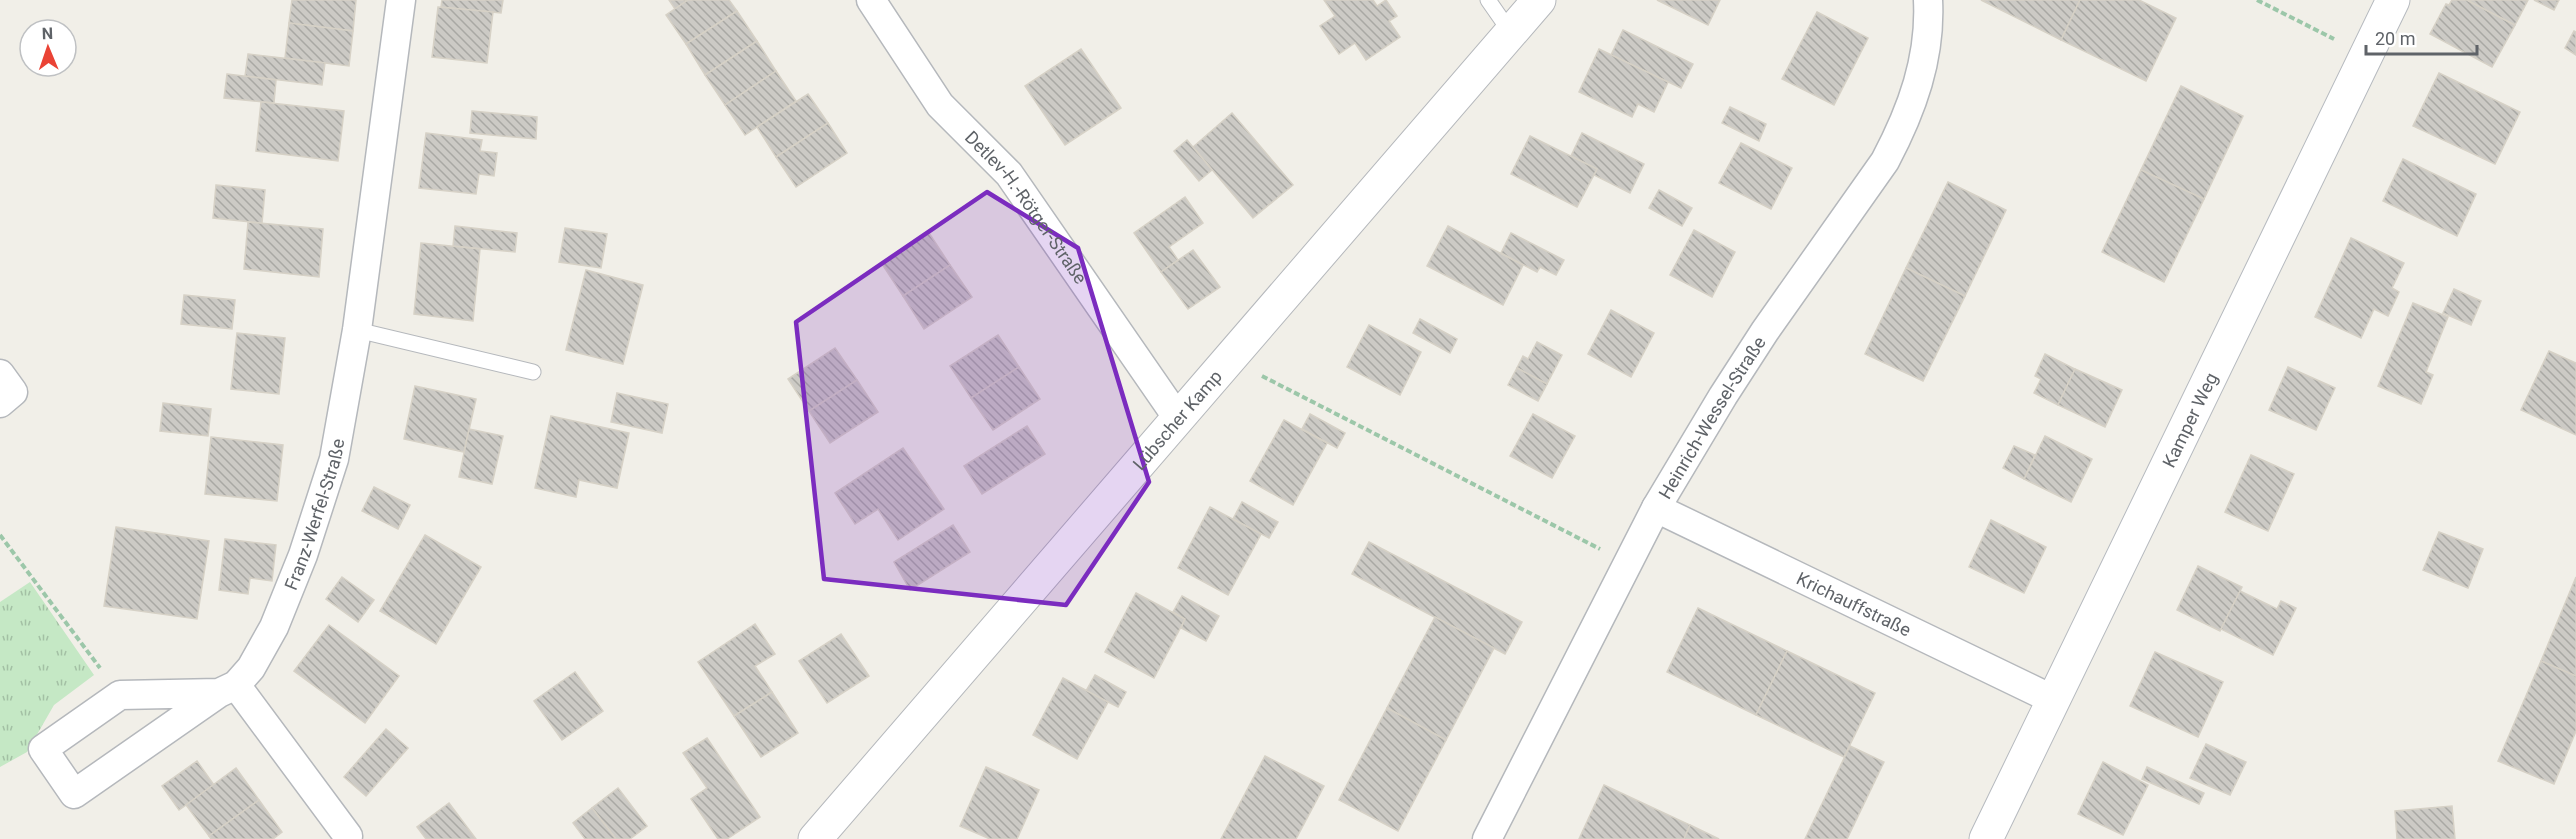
<svg xmlns="http://www.w3.org/2000/svg" width="2576" height="839" font-family="Roboto,sans-serif">
	<style>
		.grass { fill: url(#grass-tufts) }
		.building { fill: url(#building-back-hatch); stroke: #d6d1c6; stroke-width: 1.5 }
		.lines { fill: none; stroke-linecap: round; stroke-linejoin: round }
		.service-casing { stroke: #b5b8bc; stroke-width: 17 }
		.minor-casing { stroke: #b5b8bc; stroke-width: 31 }
		.tertiary-casing { stroke: #b5b8bc; stroke-width: 35 }
		.secondary-casing { stroke: #b6babf; stroke-width: 35 }
		.path { stroke: #9cc7a9; stroke-width: 4; stroke-dasharray: 6 3; stroke-linecap: butt }
		.service { stroke: #fff; stroke-width: 15 }
		.minor { stroke: #fff; stroke-width: 28 }
		.tertiary { stroke: #fff; stroke-width: 33 }
		.secondary { stroke: #fff; stroke-width: 33 }
		.marked { fill: #7b2cbf; fill-opacity: 0.2; stroke: #7b2cbf; stroke-width: 4.5; stroke-linejoin: round }
		.labels { text-anchor: middle; dominant-baseline: central; stroke-width: 4.5; stroke-linejoin: round; paint-order: stroke }
		.street-label { font-size: 18px; fill: #5f6368; stroke: #fff }
	</style>
	<defs>
		<pattern id="grass-tufts" width="24" height="20" patternUnits="userSpaceOnUse" patternTransform="scale(1.5)"><rect width="24" height="20" fill="#c5e8c5"/><path d="M3 7l-1-3M5 7V3M7 7l1-3M15 17l-1-3M17 17v-4M19 17l1-3" fill="none" stroke="#a3c0a4"/></pattern>
		<pattern id="building-back-hatch" width="6" height="6" patternUnits="userSpaceOnUse" patternTransform="scale(1.5)"><rect width="6" height="6" fill="#cccac5"/><path d="M-1 5l2 2M0 0l6 6M5-1l2 2" fill="none" stroke="#a9a8a4"/></pattern>
	</defs>
	<rect width="100%" height="100%" fill="#f1efe8"/>
	<polygon class="grass" points="30,582 94,675 54,705 27,752 0,767 0,602"/>
	<g class="building">
		<polygon points="292,0 356,0 353,31 289,23"/>
		<polygon points="442,0 503,0 501,13 441,7"/>
		<polygon points="669,0 688,0 675,9"/>
		<polygon points="688,0 729,0 737,11 686,44 666,15"/>
		<polygon points="1324,0 1373,0 1377,6 1386,0 1397,16 1389,21 1400,37 1366,60 1355,43 1339,54 1320,26 1335,16"/>
		<polygon points="1657,0 1720,0 1708,25"/>
		<polygon points="1981,0 2080,0 2061,40"/>
		<polygon points="2080,0 2139,0 2176,18 2146,81 2061,40"/>
		<polygon points="2452,0 2467,0 2515,25 2492,67 2430,34 2446,4 2449,5"/>
		<polygon points="2467,0 2528,0 2515,25"/>
		<polygon points="2534,0 2559,0 2554,10"/>
		<polygon points="438,7 493,12 487,63 432,57"/>
		<polygon points="737,11 757,41 705,75 686,44"/>
		<polygon points="1817,12 1868,38 1834,105 1782,79"/>
		<polygon points="289,23 353,31 349,66 285,58"/>
		<polygon points="1623,30 1693,64 1681,88 1611,55"/>
		<polygon points="2574,31 2576,32 2576,55 2565,48"/>
		<polygon points="757,41 776,71 725,105 705,75"/>
		<polygon points="1081,49 1121,108 1065,145 1025,86"/>
		<polygon points="1599,49 1668,82 1654,112 1638,104 1632,117 1579,92"/>
		<polygon points="248,54 325,63 322,85 245,76"/>
		<polygon points="776,71 796,101 745,135 725,105"/>
		<polygon points="2439,73 2520,112 2495,164 2413,126"/>
		<polygon points="227,74 276,80 274,103 224,98"/>
		<polygon points="2181,86 2243,116 2204,199 2141,170"/>
		<polygon points="808,94 828,123 776,157 757,127"/>
		<polygon points="261,102 344,111 338,161 256,151"/>
		<polygon points="1730,107 1766,124 1759,141 1722,123"/>
		<polygon points="472,111 537,117 536,139 470,133"/>
		<polygon points="1232,113 1293,185 1253,218 1193,147"/>
		<polygon points="828,123 847,153 796,187 776,157"/>
		<polygon points="426,133 482,140 480,151 497,153 494,176 479,174 476,194 419,188"/>
		<polygon points="1582,133 1644,164 1630,193 1594,175 1597,169 1571,156"/>
		<polygon points="1530,136 1597,169 1577,207 1511,174"/>
		<polygon points="1187,140 1212,170 1199,181 1174,151"/>
		<polygon points="1741,143 1792,168 1771,209 1719,183"/>
		<polygon points="2403,159 2476,194 2457,236 2383,201"/>
		<polygon points="2141,170 2204,199 2164,282 2102,252"/>
		<polygon points="1948,182 2006,210 1965,296 1906,268"/>
		<polygon points="216,185 265,190 262,223 213,218"/>
		<polygon points="1659,190 1692,208 1682,226 1649,208"/>
		<polygon points="1185,197 1203,223 1169,247 1178,260 1161,272 1134,233"/>
		<polygon points="248,222 323,229 319,277 244,269"/>
		<polygon points="455,226 517,233 515,252 453,246"/>
		<polygon points="1448,226 1523,265 1503,305 1427,266"/>
		<polygon points="565,228 607,234 601,268 559,262"/>
		<polygon points="1694,230 1735,252 1712,297 1670,275"/>
		<polygon points="929,233 950,265 903,296 882,264"/>
		<polygon points="1511,233 1564,260 1556,275 1540,267 1537,272 1501,253"/>
		<polygon points="2351,238 2404,263 2392,288 2399,292 2388,316 2374,309 2361,338 2315,317"/>
		<polygon points="421,243 480,249 473,321 414,314"/>
		<polygon points="1193,250 1220,287 1188,309 1161,272"/>
		<polygon points="950,265 972,297 924,329 903,296"/>
		<polygon points="1906,268 1965,296 1923,381 1865,354"/>
		<polygon points="586,270 643,285 623,364 566,350"/>
		<polygon points="2454,289 2481,301 2471,325 2443,313"/>
		<polygon points="184,295 235,300 232,329 181,324"/>
		<polygon points="2413,303 2448,317 2426,372 2433,375 2421,404 2378,386"/>
		<polygon points="1611,310 1654,333 1631,377 1588,354"/>
		<polygon points="1420,319 1457,339 1450,353 1413,333"/>
		<polygon points="1369,325 1421,352 1400,395 1347,367"/>
		<polygon points="237,333 285,338 279,394 231,389"/>
		<polygon points="998,335 1019,367 971,398 950,366"/>
		<polygon points="1537,342 1562,355 1547,384 1517,368 1523,356 1528,359"/>
		<polygon points="835,348 857,380 809,411 788,379"/>
		<polygon points="2549,351 2576,363 2576,435 2521,410"/>
		<polygon points="2045,354 2075,369 2058,405 2034,393 2041,379 2035,376"/>
		<polygon points="1019,367 1040,399 993,430 971,398"/>
		<polygon points="2288,367 2335,388 2316,430 2269,410"/>
		<polygon points="1517,368 1547,384 1538,401 1508,385"/>
		<polygon points="2075,369 2122,390 2105,427 2058,405"/>
		<polygon points="857,380 878,412 830,443 809,411"/>
		<polygon points="415,386 476,399 464,452 404,439"/>
		<polygon points="617,393 668,404 662,433 611,422"/>
		<polygon points="163,403 211,409 208,436 160,431"/>
		<polygon points="1310,414 1345,433 1337,448 1302,429"/>
		<polygon points="1533,414 1575,436 1552,478 1510,456"/>
		<polygon points="551,416 629,433 617,488 579,480 576,497 535,488"/>
		<polygon points="1284,420 1327,443 1293,505 1250,481"/>
		<polygon points="1027,426 1045,454 982,494 964,466"/>
		<polygon points="469,429 503,436 492,484 459,477"/>
		<polygon points="2045,436 2092,459 2071,502 2024,479"/>
		<polygon points="211,437 283,445 277,501 205,494"/>
		<polygon points="2014,446 2035,455 2024,479 2003,468"/>
		<polygon points="903,448 944,509 898,540 878,509 855,524 835,493"/>
		<polygon points="2251,455 2294,474 2268,531 2225,512"/>
		<polygon points="374,487 410,505 398,529 362,511"/>
		<polygon points="1242,502 1278,522 1269,538 1233,519"/>
		<polygon points="1210,507 1261,534 1228,595 1178,568"/>
		<polygon points="1991,520 2046,547 2024,593 1969,567"/>
		<polygon points="953,525 970,552 910,590 894,562"/>
		<polygon points="116,527 209,541 197,619 104,606"/>
		<polygon points="2439,532 2483,549 2468,588 2423,570"/>
		<polygon points="425,535 481,567 436,644 380,611"/>
		<polygon points="225,539 276,545 272,581 250,578 248,594 219,590"/>
		<polygon points="1369,542 1522,622 1505,654 1352,574"/>
		<polygon points="2198,566 2242,587 2220,631 2177,610"/>
		<polygon points="342,577 374,600 358,622 326,599"/>
		<polygon points="2576,577 2576,676 2541,661"/>
		<polygon points="2240,591 2277,609 2281,601 2296,608 2273,655 2221,629"/>
		<polygon points="1136,593 1185,619 1154,678 1105,652"/>
		<polygon points="1182,596 1219,616 1206,641 1181,628 1185,619 1173,612"/>
		<polygon points="1698,608 1787,651 1756,715 1667,672"/>
		<polygon points="1435,617 1494,648 1446,740 1387,708"/>
		<polygon points="755,624 775,654 755,666 772,692 734,716 698,662"/>
		<polygon points="329,625 399,676 365,723 294,671"/>
		<polygon points="841,634 869,676 827,703 799,661"/>
		<polygon points="1787,651 1875,693 1844,757 1756,715"/>
		<polygon points="2155,652 2223,682 2198,737 2130,706"/>
		<polygon points="2541,661 2576,676 2576,731 2554,784 2498,761"/>
		<polygon points="575,672 603,711 562,740 534,701"/>
		<polygon points="1095,675 1126,692 1118,707 1086,691"/>
		<polygon points="1063,678 1108,702 1077,759 1033,735"/>
		<polygon points="772,692 798,733 761,757 734,716"/>
		<polygon points="1387,708 1446,740 1398,831 1339,800"/>
		<polygon points="386,729 408,748 366,796 344,777"/>
		<polygon points="707,738 760,817 727,839 718,839 691,799 707,788 683,753"/>
		<polygon points="2206,744 2246,762 2230,795 2190,778"/>
		<polygon points="1850,746 1884,762 1847,839 1805,839"/>
		<polygon points="1265,756 1324,786 1296,839 1221,839"/>
		<polygon points="197,761 214,785 179,810 162,786"/>
		<polygon points="2103,762 2148,785 2123,835 2078,814"/>
		<polygon points="986,767 1039,790 1017,839 990,839 960,826"/>
		<polygon points="2147,767 2204,793 2199,804 2142,779"/>
		<polygon points="236,768 259,800 209,836 186,805"/>
		<polygon points="1604,785 1690,825 1684,839 1579,839"/>
		<polygon points="618,788 647,826 630,839 616,839 592,808"/>
		<polygon points="259,800 282,832 273,839 211,839 209,836"/>
		<polygon points="449,803 476,839 426,839 417,827"/>
		<polygon points="2452,806 2455,839 2397,839 2395,811"/>
		<polygon points="592,808 616,839 585,839 573,823"/>
		<polygon points="1690,825 1719,839 1684,839"/>
	</g>
	<g class="lines">
		<g class="service-casing">
			<g id="service">
				<polyline points="1488,0 1511,33"/>
				<polyline points="357,330 533,372"/>
			</g>
		</g>
		<g class="minor-casing">
			<g id="minor">
				<path id="s1" d="M871 0 940 105 1009 174 1177 417"/>
				<polyline points="0,374 13,392 0,403"/>
				<path id="s2" d="M1656 508 2054 700"/>
				<polyline points="236,685 348,836"/>
				<path id="s3" d="M219 693 120 695 43 749 74 794 219 693 236 685 251 668 274 627 303 555 334 459 357 330 401 0"/>
				<path id="s4" d="M1487 839 1656 508 1723 396 1765 331 1885 161C1912 110 1931 58 1928 0"/>
			</g>
		</g>
		<g class="tertiary-casing">
			<g id="tertiary">
				<path id="s5" d="M815 839 1539 0"/>
			</g>
		</g>
		<g class="secondary-casing">
			<g id="secondary">
				<path id="s6" d="M1986 839 2393 0"/>
			</g>
		</g>
		<g class="path">
			<polyline points="2257,0 2334,39"/>
			<polyline points="1262,376 1600,549"/>
			<polyline points="0,535 100,668"/>
		</g>
		<use href="#service" class="service"/>
		<use href="#minor" class="minor"/>
		<use href="#tertiary" class="tertiary"/>
		<use href="#secondary" class="secondary"/>
	</g>
	<path class="marked" d="M987 192 1078 248 1149 482 1066 605 824 579 796 322Z"/>
	<g class="labels">
		<g class="street-label">
			<text stroke="none"><textPath href="#s1" startOffset="260">Detlev-H.-Rötger-Straße</textPath></text>
			<text stroke="none"><textPath href="#s4" startOffset="478">Heinrich-Wessel-Straße</textPath></text>
			<text stroke="none"><textPath href="#s5" startOffset="554">Lübscher Kamp</textPath></text>
			<text stroke="none"><textPath href="#s6" startOffset="466">Kamper Weg</textPath></text>
			<text stroke="none"><textPath href="#s3" startOffset="633">Franz-Werfel-Straße</textPath></text>
			<text stroke="none"><textPath href="#s2" startOffset="220">Krichauffstraße</textPath></text>
		</g>
	</g>
	<g transform="translate(48 48) rotate(358)"><circle r="28" fill="#ffffff" stroke="#bfc1c3" stroke-width="1.5"/>
	<path d="M0-4.5L10 22L0 15L-10 22Z" fill="#ea4335"/>
	<text y="-9" font-size="16" font-weight="bold" text-anchor="middle" fill="#5f6368">N</text>
	</g>
	<path d="M2366 45v9h111v-9" fill="none" stroke="#5f6368" stroke-width="3"/>
	<text x="2375" y="45" font-size="18" fill="#5f6368" stroke="#ffffff" stroke-width="4.5" paint-order="stroke">20 m</text>
</svg>
